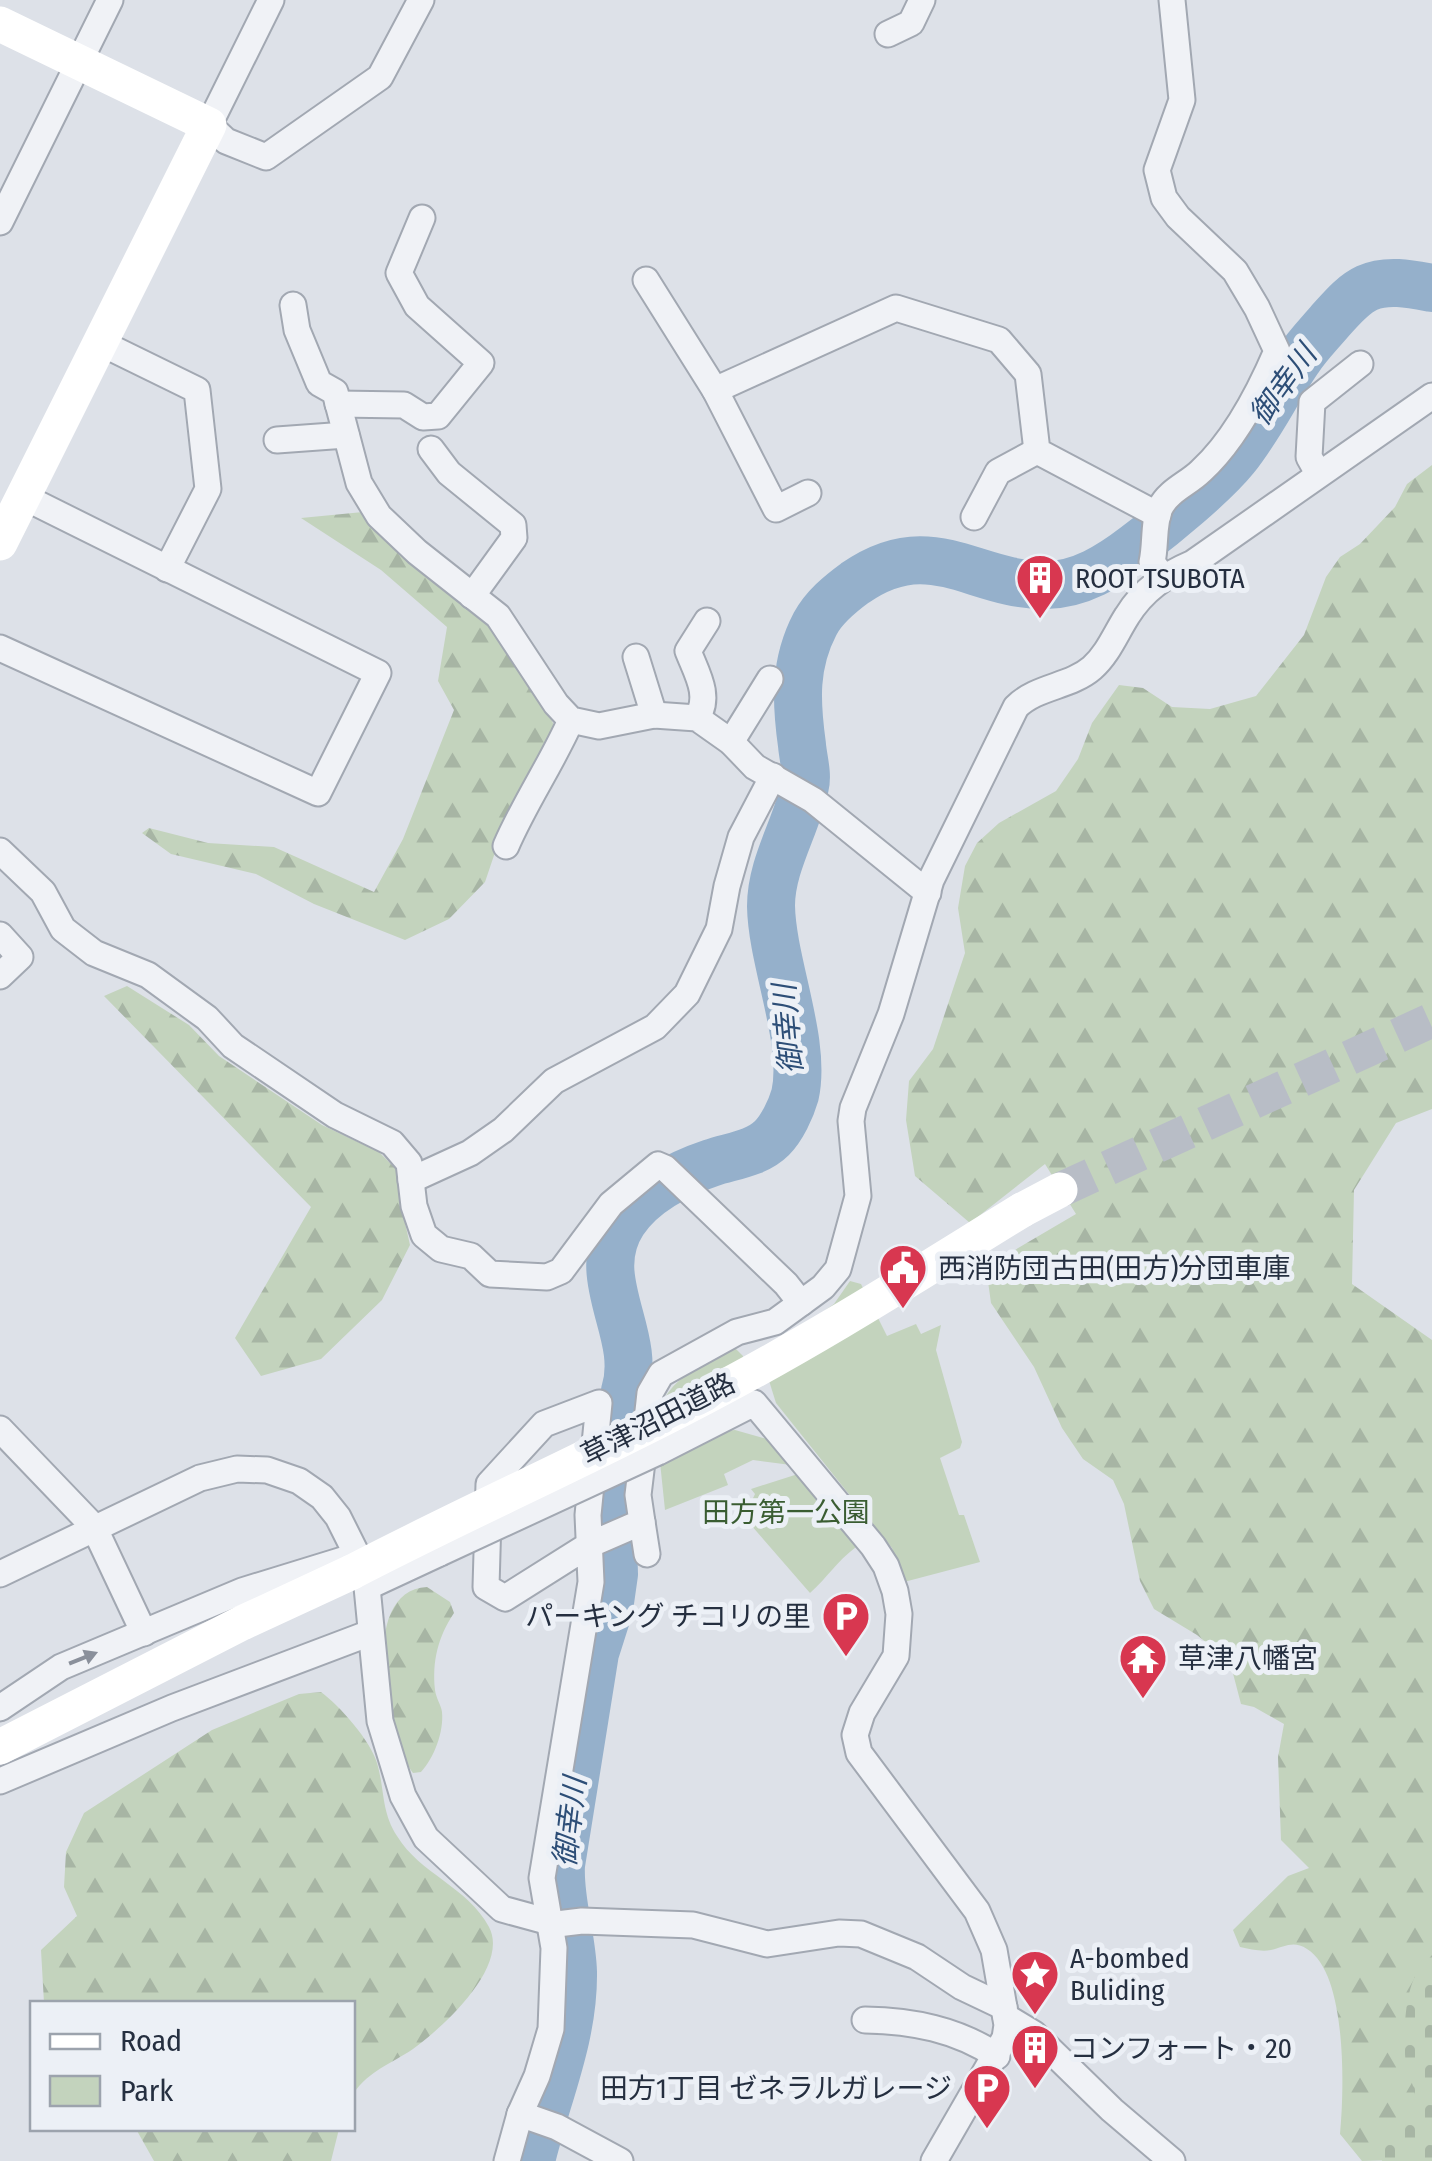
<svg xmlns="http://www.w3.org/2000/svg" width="1432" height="2161" font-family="'Fira Sans Condensed','Noto Sans JP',sans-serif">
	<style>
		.green { fill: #c3d3bd }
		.forest { fill: url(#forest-firs) }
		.cemetery { fill: url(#cemetery-stones) }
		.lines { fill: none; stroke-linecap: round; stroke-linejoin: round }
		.river { stroke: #95b0cb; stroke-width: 48 }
		.secondary-tunnel { stroke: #b8bdc6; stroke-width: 35; stroke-dasharray: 35 18; stroke-linecap: butt }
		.street-casing { stroke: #a2a8b2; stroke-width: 29 }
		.street { stroke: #f0f2f6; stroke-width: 25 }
		.secondary { stroke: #fff; stroke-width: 35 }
		.street-bridge-casing { stroke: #a2a8b2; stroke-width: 29; stroke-linecap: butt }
		.street-bridge { stroke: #f0f2f6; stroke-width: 25 }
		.secondary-bridge { stroke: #fff; stroke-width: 35 }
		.oneway { fill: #8a909b }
		.labels { text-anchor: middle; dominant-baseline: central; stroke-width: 10; stroke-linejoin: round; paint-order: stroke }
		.poi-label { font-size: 28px; fill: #252f40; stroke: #ecf0f6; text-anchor: start }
		.street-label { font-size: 28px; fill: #252f40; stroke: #ecf0f6 }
		.park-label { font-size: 28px; fill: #3a5d32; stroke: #ecf0f6 }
		.water-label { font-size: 30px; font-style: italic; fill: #2d4e77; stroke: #ecf0f6 }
	</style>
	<defs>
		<pattern id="forest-firs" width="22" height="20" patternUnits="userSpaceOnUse" patternTransform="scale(2.5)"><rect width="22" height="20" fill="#c3d3bd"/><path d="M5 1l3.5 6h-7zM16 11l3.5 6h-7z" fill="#a7b5a4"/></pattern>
		<pattern id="cemetery-stones" width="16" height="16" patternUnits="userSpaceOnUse" patternTransform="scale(2.5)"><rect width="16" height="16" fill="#c3d3bd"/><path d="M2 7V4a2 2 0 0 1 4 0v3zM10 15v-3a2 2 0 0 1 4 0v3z" fill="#a7b5a4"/></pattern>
	</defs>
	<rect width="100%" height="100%" fill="#dde1e8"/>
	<g class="green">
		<polygon points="850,1281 861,1284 887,1336 916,1324 921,1334 941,1325 936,1350 962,1442 960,1448 940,1458 959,1515 964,1515 980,1562 904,1582 892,1548 776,1403 766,1371 786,1338 834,1304"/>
		<path d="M732 1345 743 1356 742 1366 661 1405C674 1376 706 1362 732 1345Z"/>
		<polygon points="735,1430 767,1439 791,1465 753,1460 724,1474 728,1485 665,1510 660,1462 725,1431"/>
		<path d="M798 1474 856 1547C836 1562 828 1577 810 1593L744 1517 755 1494 751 1489Z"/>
	</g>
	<g class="forest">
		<path d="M1432 465V1109L1396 1123 1354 1190 1352 1284 1432 1340V2159L1362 2161 1340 2134C1344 2093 1348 1974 1307 1949 1293 1940 1285 1947 1271 1950 1261 1952 1250 1949 1240 1947L1233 1930 1288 1876 1309 1868 1281 1840 1278 1757 1284 1724 1254 1707 1241 1704 1230 1662 1197 1635 1154 1609 1140 1581 1124 1504 1113 1480 1083 1459 1062 1428 1034 1367 991 1303 986 1267 1076 1214 1045 1164 970 1223 915 1176 906 1120 909 1081 933 1049 965 953 958 908 965 866 977 843 999 823 1056 791 1078 759 1092 723 1119 685 1143 688 1172 707 1210 709 1256 696 1304 635 1326 577 1340 557 1360 544 1395 507 1407 484Z"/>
		<polygon points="363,512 491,620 541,696 556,730 507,817 485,882 449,919 405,940 314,904 256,874 171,854 142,833 149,828 208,843 274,847 374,892 403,839 454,710 438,681 447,627 381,570 301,518"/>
		<polygon points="127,986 189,1025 219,1056 322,1125 379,1152 401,1174 401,1205 410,1245 382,1300 321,1359 261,1376 235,1338 311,1207 104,996"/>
		<path d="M427 1587 450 1602 454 1613C438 1637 432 1661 435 1690 436 1698 441 1705 442 1712 444 1732 434 1758 421 1772L413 1773C387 1735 356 1591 427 1587Z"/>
		<path d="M321 1692C339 1705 371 1741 377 1763 385 1790 381 1811 397 1836 420 1874 468 1887 489 1927 510 1967 442 2028 413 2049 389 2065 370 2070 353 2094L352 2004 44 2003 41 1950 77 1916 64 1887 66 1852 84 1813 212 1730 299 1694Z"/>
		<polygon points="136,2129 339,2129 331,2161 154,2161"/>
	</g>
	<path class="cemetery" d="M1432 1955V2161H1382C1380 2135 1410 2124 1415 2102 1417 2089 1408 2077 1406 2065 1403 2041 1404 1993 1417 1973 1420 1967 1427 1961 1432 1955Z"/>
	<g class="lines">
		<path class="river" d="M531 2161C546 2098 574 2038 573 1972 572 1936 559 1901 561 1865L595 1653 609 1609 614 1574 612 1510 625 1391C643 1333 586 1279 623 1222 642 1193 678 1174 711 1163 731 1156 756 1154 772 1138 782 1128 791 1109 795 1095 807 1042 772 963 771 906 771 864 797 826 805 786 808 774 803 758 802 745 796 702 794 664 815 624 824 607 840 594 855 583 931 530 973 586 1046 585 1080 585 1110 566 1136 546 1164 525 1214 484 1235 458 1260 427 1276 392 1298 360 1307 346 1319 334 1330 321 1341 309 1352 295 1367 288 1387 279 1411 284 1432 288"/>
		<polyline class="secondary-tunnel" points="1060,1190 1432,1020"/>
		<g class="street-casing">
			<g id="street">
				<polyline points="271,0 209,125 226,141 266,157 380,77 421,0"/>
				<polyline points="888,34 911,23 922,0"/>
				<polyline points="0,222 110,0"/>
				<polyline points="646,280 715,390 776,509 808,493"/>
				<polyline points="293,305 297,330 319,383 335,392 359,483 379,516 417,552 498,616 556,704 571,720 599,726 654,715 697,718 731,742 755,767 813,800 928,893"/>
				<polyline points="101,343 197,390 208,489 167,569"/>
				<polyline points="715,390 896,308 999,340 1028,374 1037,451 1158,515"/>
				<polyline points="338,404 404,405 423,417 438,416 481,363 417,306 399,273 422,218"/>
				<polyline points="277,440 346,435"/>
				<polyline points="431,449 449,473 513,525 514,538 472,596"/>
				<polyline points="1318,473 1309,457 1312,402 1360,364"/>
				<polyline points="974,517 998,472 1037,451"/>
				<path d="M1162 576 1152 562C1156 545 1153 523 1160 508 1169 490 1188 484 1201 471 1235 440 1259 393 1277 351L1257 308 1235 271 1178 217 1164 198 1157 170 1182 100 1172 0"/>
				<polyline points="0,648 318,793 378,673 24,497"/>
				<polyline points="636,657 654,715"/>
				<path d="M697 718C711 696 697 674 688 651L707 621"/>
				<polyline points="731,742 770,679"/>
				<path d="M506 846C525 802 552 763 571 720"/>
				<polyline points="0,851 43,892 63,929 94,953 148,975 207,1018 233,1046 335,1115 392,1143 409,1163 414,1206 424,1235 441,1249 471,1256 490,1274 547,1277 561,1271 611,1204 658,1165 665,1168 786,1284 801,1303"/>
				<polyline points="0,935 20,957 0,976"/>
				<polyline points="411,1180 470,1153 503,1130 554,1081 655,1027 687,994 719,929 727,886 741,837 773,776"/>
				<polyline points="0,1429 94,1527 144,1633"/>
				<polyline points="658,1452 754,1403 873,1546 886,1566 895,1591 899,1614 896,1656 862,1713 855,1735 859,1753 977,1911 994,1950 1007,2025 1005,2038 934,2161"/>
				<polyline points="642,1522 647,1554"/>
				<polyline points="0,1574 200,1478 237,1469 267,1470 299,1481 322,1497 338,1517 355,1551 367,1587 380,1721 403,1796 426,1838 502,1909 557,1924 582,1921 693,1925 767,1944 839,1933 861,1934 917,1957 962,1987 1004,2007"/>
				<polyline points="367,1587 440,1553"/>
				<polyline points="0,1708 61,1667 242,1591 346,1559"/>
				<polyline points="0,1781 172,1708 370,1633"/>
				<polyline points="1006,2017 1034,2034 1112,2110 1172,2161"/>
				<path d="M865 2020C913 2021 956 2029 997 2056"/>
				<polyline points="520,2114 557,2127 620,2161"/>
				<path d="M507 2161 520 2114 537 2076 551 2029 554 1948 542 1878 591 1582 588 1515 599 1403 544 1424 489 1484 486 1587 505 1598 589 1545 642 1522 638 1495 647 1420 650 1393 661 1374 737 1332 775 1322 823 1287 838 1269 858 1196 851 1121 853 1108 891 1014 931 880 1016 707C1037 686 1070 687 1092 668 1108 654 1116 633 1127 616 1143 590 1165 575 1193 563L1432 396"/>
			</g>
		</g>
		<use href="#street" class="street"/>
		<g class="secondary">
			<polyline points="0,24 209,125 0,543"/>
			<polyline points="1022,1210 1060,1190"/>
			<polyline points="0,1747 242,1623 352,1572"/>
		</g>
		<g class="street-bridge-casing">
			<polyline id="street-bridge" points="440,1553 658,1452"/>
		</g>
		<use href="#street-bridge" class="street-bridge"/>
		<path class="secondary-bridge" d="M352 1572C469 1511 590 1458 707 1396 815 1340 918 1274 1022 1210"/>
	</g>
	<defs><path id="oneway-solid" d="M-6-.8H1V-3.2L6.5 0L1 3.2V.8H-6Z" transform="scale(2.5)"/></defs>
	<use class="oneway" href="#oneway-solid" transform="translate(83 1658) rotate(-22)"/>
	<defs>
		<g id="building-pin" transform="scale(2.5)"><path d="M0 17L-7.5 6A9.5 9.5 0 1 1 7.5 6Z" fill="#d83750" stroke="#ecf0f6"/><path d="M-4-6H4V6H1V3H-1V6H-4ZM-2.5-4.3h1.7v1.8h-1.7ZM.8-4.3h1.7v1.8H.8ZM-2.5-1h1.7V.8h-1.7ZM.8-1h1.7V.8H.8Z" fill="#fff"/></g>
		<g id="civic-pin" transform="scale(2.5)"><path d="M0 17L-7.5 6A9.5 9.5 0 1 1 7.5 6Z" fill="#d83750" stroke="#ecf0f6"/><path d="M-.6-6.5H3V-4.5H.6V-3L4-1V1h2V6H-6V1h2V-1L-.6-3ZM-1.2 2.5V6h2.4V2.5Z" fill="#fff"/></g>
		<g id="parking-pin" transform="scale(2.5)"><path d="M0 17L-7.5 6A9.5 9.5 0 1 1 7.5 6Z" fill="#d83750" stroke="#ecf0f6"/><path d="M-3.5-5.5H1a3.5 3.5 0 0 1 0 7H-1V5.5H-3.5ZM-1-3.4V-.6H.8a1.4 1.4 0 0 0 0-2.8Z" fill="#fff"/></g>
		<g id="temple-pin" transform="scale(2.5)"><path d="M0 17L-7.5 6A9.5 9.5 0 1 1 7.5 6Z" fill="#d83750" stroke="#ecf0f6"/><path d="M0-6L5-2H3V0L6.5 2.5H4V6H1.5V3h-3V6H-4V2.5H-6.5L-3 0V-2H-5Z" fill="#fff"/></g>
		<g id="sight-pin" transform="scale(2.5)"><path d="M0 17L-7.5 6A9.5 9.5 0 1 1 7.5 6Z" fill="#d83750" stroke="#ecf0f6"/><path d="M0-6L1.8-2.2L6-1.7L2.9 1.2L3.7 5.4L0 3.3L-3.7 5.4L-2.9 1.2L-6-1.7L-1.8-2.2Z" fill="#fff"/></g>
	</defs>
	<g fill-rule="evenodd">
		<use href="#building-pin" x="1040" y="578"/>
		<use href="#civic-pin" x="903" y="1268"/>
		<use href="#parking-pin" x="846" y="1616"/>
		<use href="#temple-pin" x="1143" y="1658"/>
		<use href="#sight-pin" x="1035" y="1974"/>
		<use href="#building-pin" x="1035" y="2048"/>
		<use href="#parking-pin" x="987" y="2088"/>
	</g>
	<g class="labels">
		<g class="poi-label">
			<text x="1075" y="578">ROOT TSUBOTA</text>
			<text x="938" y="1268">西消防団古田(田方)分団車庫</text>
			<text x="811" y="1616" text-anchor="end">パーキング チコリの里</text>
			<text x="1178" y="1658">草津八幡宮</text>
			<text x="1070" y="1958">A-bombed<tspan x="1070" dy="32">Buliding</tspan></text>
			<text x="1070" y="2048">コンフォート・20</text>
			<text x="952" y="2088" text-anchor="end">田方1丁目 ゼネラルガレージ</text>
		</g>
		<g class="street-label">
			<text transform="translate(658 1419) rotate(-27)">草津沼田道路</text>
		</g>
		<g class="park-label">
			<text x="786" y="1512">田方第一公園</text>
		</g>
		<g class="water-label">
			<text transform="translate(1283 385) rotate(-54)">御幸川</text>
			<text transform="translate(788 1029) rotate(-95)">御幸川</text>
			<text transform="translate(570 1822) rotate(-83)">御幸川</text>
		</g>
	</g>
	<rect x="30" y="2001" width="325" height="130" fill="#ecf0f6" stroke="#9ca3ad" stroke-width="2.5"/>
	<rect x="50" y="2034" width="50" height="15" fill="#ffffff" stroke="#9ca3ad" stroke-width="2.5"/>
	<text x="120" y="2051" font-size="30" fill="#252f40">Road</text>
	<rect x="50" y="2076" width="50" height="30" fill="#c3d3bd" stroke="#9ca3ad" stroke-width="2.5"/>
	<text x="120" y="2101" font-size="30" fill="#252f40">Park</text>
</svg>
